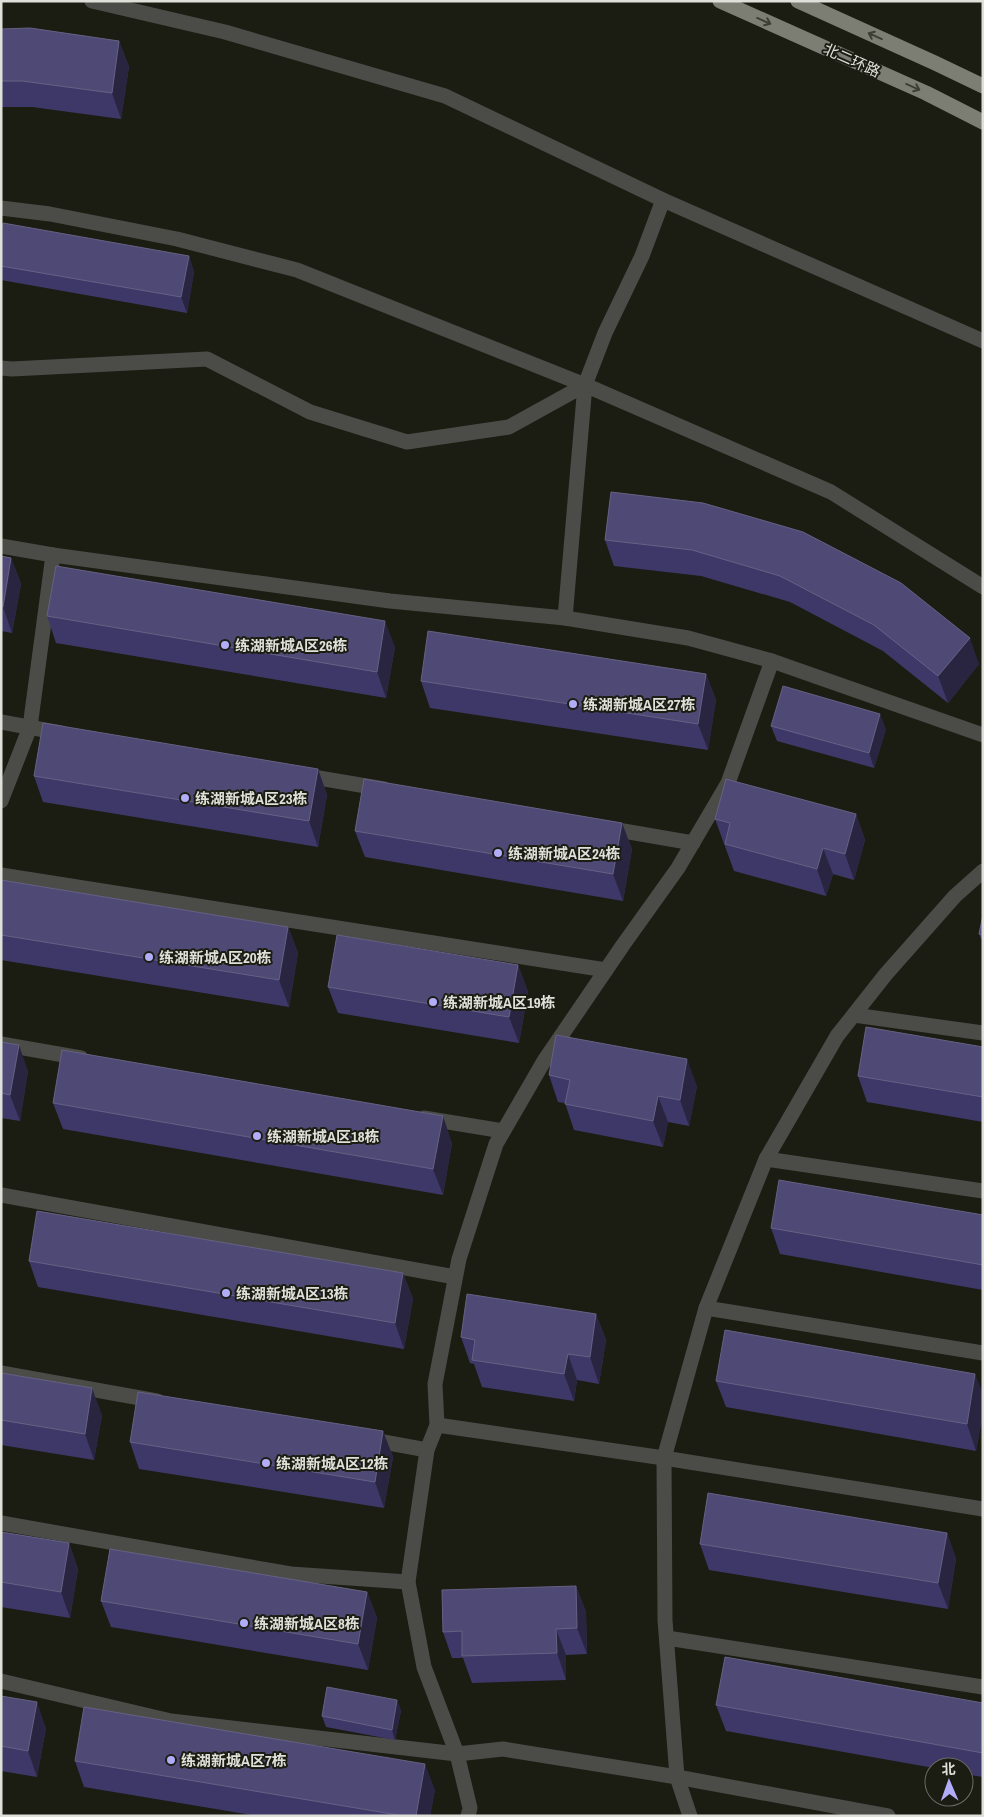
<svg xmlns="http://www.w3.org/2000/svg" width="984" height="1817" font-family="'Archivo Narrow','Noto Sans SC',sans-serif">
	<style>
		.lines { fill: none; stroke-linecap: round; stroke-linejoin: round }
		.minor { stroke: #4b4c47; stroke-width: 15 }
		.primary { stroke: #7c7e73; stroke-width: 15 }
		.wall { fill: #3e3868 }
		.shaded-wall { fill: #292541 }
		.building { fill: #4f4a75; stroke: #666184 }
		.oneway { stroke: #3d3e34 }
		.poi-dot { fill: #b2adf9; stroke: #1b1c12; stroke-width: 2 }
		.labels { text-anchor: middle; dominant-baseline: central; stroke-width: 4; stroke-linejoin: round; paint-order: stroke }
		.street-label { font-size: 15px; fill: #dfe0d9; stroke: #1b1c12 }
		.poi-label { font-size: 15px; font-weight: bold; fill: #dfe0d9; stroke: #1b1c12; text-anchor: start }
	</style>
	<rect width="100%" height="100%" fill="#1b1c12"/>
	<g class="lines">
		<g class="minor">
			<polyline points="92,1 225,32 445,96 663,200 983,341"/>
			<polyline points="1,208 50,214 177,239 297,270 585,385 831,492 983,587"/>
			<polyline points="1,368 12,369 207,359 310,412 407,442 509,427 585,385"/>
			<polyline points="1,546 53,555 390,601 565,618 688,638 772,661 983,735"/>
			<polyline points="565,618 585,385 605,333 642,256 663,200"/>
			<polyline points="1,722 61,733"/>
			<polyline points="301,775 384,789"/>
			<polyline points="1,801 30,727 53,555"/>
			<polyline points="606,828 693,843"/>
			<polyline points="1,875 606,970"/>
			<polyline points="854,1015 983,1033"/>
			<polyline points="1,1044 81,1058"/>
			<polyline points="424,1118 503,1131"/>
			<polyline points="766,1159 983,1191"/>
			<polyline points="1,1195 455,1277"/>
			<polyline points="706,1308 983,1353"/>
			<polyline points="1,1373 157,1401"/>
			<polyline points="437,1425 664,1458 983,1509"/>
			<polyline points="367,1439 427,1450"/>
			<polyline points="1,1523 291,1574 408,1582"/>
			<polyline points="667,1638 983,1687"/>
			<polyline points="1,1681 171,1721 457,1754 503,1749 677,1777 888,1816"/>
			<polyline points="468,1816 470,1808 457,1754 424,1667 408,1582 427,1450 437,1425 435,1384 459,1259 496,1144 544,1061 623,945 678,868 728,783 772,661"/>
			<polyline points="690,1816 677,1777 665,1620 664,1458 706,1308 766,1159 837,1036 886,974 955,896 983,871"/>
		</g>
		<g class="primary">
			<polyline points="720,1 926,93 983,122"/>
			<polyline points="798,1 935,63 983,86"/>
		</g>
	</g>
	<g class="wall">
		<polygon points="1,29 119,41 129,67 121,119 32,107 1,107"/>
		<polygon points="1,233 189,256 194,272 187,313 1,280"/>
		<polygon points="611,492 979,664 948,703 883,651 790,602 701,576 614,566 605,540"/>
		<polygon points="1,556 11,558 21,584 12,633 1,631"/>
		<polygon points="47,616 395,647 386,698 56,643"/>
		<polygon points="706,674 716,700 708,750 430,708 421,681"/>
		<polygon points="771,726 886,729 874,768 777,741"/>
		<polygon points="318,769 327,795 318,847 43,802 34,776"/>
		<polygon points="856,814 865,840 854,880 833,874 826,896 734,871 715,819"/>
		<polygon points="622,823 632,849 623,901 365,857 355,831"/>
		<polygon points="1,880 288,927 298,953 289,1007 1,960"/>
		<polygon points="983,915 983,943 979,934"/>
		<polygon points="518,965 528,992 519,1043 338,1013 328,987"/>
		<polygon points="1,1042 28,1071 20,1121 1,1118"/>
		<polygon points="983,1047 983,1122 867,1102 858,1076"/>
		<polygon points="549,1075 697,1086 689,1126 668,1122 663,1147 574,1130 565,1103 558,1102"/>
		<polygon points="53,1103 452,1143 443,1195 63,1129"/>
		<polygon points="983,1215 983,1290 780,1254 771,1228"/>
		<polygon points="29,1261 403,1273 413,1299 404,1349 38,1287"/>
		<polygon points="596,1314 606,1340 599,1384 577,1380 574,1401 482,1387 474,1364 470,1363 461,1337"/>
		<polygon points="1,1373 102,1415 94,1460 1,1445"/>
		<polygon points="716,1381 983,1394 983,1413 976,1451 726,1407"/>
		<polygon points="383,1431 393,1457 384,1508 139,1469 130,1442"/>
		<polygon points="1,1532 69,1543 78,1569 70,1618 1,1607"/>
		<polygon points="947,1533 956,1559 948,1609 709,1570 700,1544"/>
		<polygon points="576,1586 586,1612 587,1654 566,1655 566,1680 472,1683 463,1658 452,1658 443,1632"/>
		<polygon points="367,1592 377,1618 368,1670 111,1627 101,1601"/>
		<polygon points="1,1696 46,1728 37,1777 1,1771"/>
		<polygon points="397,1700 401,1711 395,1740 326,1727 322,1716"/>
		<polygon points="983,1703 983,1777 964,1774 964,1767 934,1767 934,1768 726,1731 716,1705"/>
		<polygon points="75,1761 435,1790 430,1816 257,1816 84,1787"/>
	</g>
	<g class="shaded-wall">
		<polygon points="119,41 129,67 121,119 112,93"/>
		<polygon points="189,256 194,272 187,313 181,297"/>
		<polygon points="11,558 21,584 12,633 3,607"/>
		<polygon points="385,621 395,647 386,698 377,672"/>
		<polygon points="970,638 979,664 948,703 938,676"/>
		<polygon points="706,674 716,700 708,750 698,724"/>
		<polygon points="880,714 886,729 874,768 869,753"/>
		<polygon points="318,769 327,795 318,847 309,821"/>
		<polygon points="856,814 865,840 854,880 845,854"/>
		<polygon points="622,823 632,849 623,901 613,874"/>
		<polygon points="823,848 833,874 826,896 817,869"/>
		<polygon points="288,927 298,953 289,1007 279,980"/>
		<polygon points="518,965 528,992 519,1043 509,1017"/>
		<polygon points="19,1045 28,1071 20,1121 10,1095"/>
		<polygon points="687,1059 697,1086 689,1126 680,1100"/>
		<polygon points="658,1096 668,1122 663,1147 653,1121"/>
		<polygon points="443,1116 452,1143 443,1195 433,1169"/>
		<polygon points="403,1273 413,1299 404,1349 395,1323"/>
		<polygon points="596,1314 606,1340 599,1384 590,1357"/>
		<polygon points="568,1354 577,1380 574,1401 564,1374"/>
		<polygon points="975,1374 983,1394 983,1413 976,1451 967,1424"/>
		<polygon points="92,1388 102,1415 94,1460 85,1434"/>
		<polygon points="383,1431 393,1457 384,1508 375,1482"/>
		<polygon points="947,1533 956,1559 948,1609 938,1583"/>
		<polygon points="69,1543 78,1569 70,1618 61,1592"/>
		<polygon points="576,1586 586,1612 587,1654 577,1628"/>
		<polygon points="367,1592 377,1618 368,1670 358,1644"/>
		<polygon points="556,1629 566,1655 566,1680 557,1653"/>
		<polygon points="397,1700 401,1711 395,1740 392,1730"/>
		<polygon points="37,1702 46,1728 37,1777 28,1751"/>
		<polygon points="425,1764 435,1790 430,1816 416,1816"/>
	</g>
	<g class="building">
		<polygon points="30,28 119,41 112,93 22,81 1,81 1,29"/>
		<polygon points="3,223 189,256 181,297 1,266 1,233"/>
		<polygon points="611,492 703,503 803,532 901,583 970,638 938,676 874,625 780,576 692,550 605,540"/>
		<polygon points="1,556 11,558 3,607 1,607"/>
		<polygon points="56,566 385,621 377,672 47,616"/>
		<polygon points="428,631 706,674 698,724 421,681"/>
		<polygon points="783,686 880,714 869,753 771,726"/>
		<polygon points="43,723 318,769 309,821 34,776"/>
		<polygon points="364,779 622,823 613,874 355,831"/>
		<polygon points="726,779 856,814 845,854 823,848 817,869 725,844 730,823 715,819"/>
		<polygon points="1,880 288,927 279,980 1,935"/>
		<polygon points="983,915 983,935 979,934"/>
		<polygon points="337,935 518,965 509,1017 328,987"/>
		<polygon points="866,1027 983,1047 983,1097 858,1076"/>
		<polygon points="556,1035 687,1059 680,1100 658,1096 653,1121 565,1104 570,1080 549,1075"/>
		<polygon points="1,1042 19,1045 10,1095 1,1093"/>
		<polygon points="62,1050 443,1116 433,1169 53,1103"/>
		<polygon points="779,1180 983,1215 983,1265 771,1228"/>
		<polygon points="37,1211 403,1273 395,1323 29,1261"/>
		<polygon points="467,1294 596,1314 590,1357 568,1354 564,1374 472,1360 475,1340 461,1337"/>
		<polygon points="725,1330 975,1374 967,1424 716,1381"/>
		<polygon points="1,1373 92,1388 85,1434 1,1420"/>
		<polygon points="138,1392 383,1431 375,1482 130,1442"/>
		<polygon points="708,1493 947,1533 938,1583 700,1544"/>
		<polygon points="1,1532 69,1543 61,1592 1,1582"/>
		<polygon points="110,1549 367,1592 358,1644 101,1601"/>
		<polygon points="576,1586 577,1628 556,1629 557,1653 462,1656 462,1631 443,1632 442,1590"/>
		<polygon points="725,1657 983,1703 983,1753 716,1705"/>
		<polygon points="327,1687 397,1700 392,1730 322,1716"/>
		<polygon points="1,1696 37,1702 28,1751 1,1746"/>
		<polygon points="84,1707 425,1764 416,1816 404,1816 75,1761"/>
	</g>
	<defs><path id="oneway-shaft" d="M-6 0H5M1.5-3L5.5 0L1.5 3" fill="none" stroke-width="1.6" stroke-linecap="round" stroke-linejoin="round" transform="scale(1.25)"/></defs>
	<g class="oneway">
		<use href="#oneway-shaft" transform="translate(764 21) rotate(24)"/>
		<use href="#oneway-shaft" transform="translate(875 36) rotate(-156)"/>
		<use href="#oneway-shaft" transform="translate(913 87) rotate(24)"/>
	</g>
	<g class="poi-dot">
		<circle cx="225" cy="645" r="5"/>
		<circle cx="573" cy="704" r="5"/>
		<circle cx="185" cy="798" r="5"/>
		<circle cx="498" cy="853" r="5"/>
		<circle cx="149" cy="957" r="5"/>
		<circle cx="433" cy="1002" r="5"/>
		<circle cx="257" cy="1136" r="5"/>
		<circle cx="226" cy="1293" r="5"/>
		<circle cx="266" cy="1463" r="5"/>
		<circle cx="244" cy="1623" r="5"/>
		<circle cx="171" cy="1760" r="5"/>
	</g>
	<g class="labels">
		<g class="street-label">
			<text transform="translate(852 60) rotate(24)">北二环路</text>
		</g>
		<g class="poi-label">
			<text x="235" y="645">练湖新城A区26栋</text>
			<text x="583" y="704">练湖新城A区27栋</text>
			<text x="195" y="798">练湖新城A区23栋</text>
			<text x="508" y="853">练湖新城A区24栋</text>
			<text x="159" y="957">练湖新城A区20栋</text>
			<text x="443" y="1002">练湖新城A区19栋</text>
			<text x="267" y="1136">练湖新城A区18栋</text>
			<text x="236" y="1293">练湖新城A区13栋</text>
			<text x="276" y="1463">练湖新城A区12栋</text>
			<text x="254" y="1623">练湖新城A区8栋</text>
			<text x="181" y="1760">练湖新城A区7栋</text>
		</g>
	</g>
	<rect width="984" height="1817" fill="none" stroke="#dfe0d9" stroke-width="5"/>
	<g transform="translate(949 1782) rotate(358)"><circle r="24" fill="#1b1c12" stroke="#696a62"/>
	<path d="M0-4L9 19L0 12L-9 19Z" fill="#b2adf9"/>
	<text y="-8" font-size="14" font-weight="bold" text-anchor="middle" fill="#dfe0d9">北</text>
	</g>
</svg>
